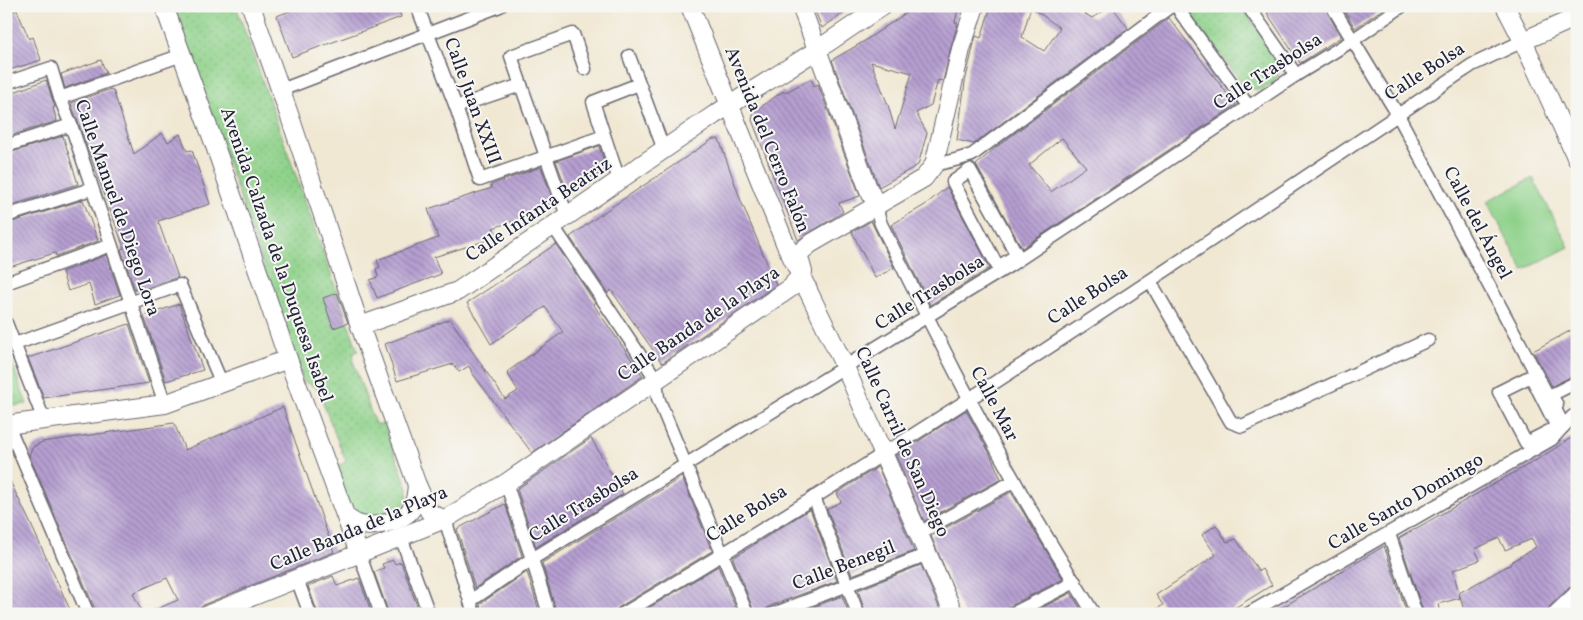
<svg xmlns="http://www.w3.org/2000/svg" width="1583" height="620" font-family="Vollkorn,serif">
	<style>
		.green { fill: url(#green-dots); stroke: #587a62 }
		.pitch { fill: #8ed189; stroke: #587a62 }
		.building { fill: url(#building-back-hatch); fill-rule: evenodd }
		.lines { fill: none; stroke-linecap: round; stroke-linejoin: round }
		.street-casing { stroke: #6a6770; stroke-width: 15 }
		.secondary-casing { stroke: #6a6770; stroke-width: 20 }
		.street { stroke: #fff; stroke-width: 12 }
		.secondary { stroke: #fff; stroke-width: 18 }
		.labels { text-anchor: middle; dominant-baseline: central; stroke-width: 4; stroke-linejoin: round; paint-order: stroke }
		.street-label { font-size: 19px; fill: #22223b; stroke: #f6f6f2 }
	</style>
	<defs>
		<pattern id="green-dots" width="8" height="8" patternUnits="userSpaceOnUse" patternTransform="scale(1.25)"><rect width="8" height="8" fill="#8ed189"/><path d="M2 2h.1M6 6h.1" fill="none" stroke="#7ab377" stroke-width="1.8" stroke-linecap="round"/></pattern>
		<pattern id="building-back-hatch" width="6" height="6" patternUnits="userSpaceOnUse" patternTransform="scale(1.25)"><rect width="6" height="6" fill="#b69fd1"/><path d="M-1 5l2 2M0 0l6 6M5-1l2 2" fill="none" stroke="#9481ab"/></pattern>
	</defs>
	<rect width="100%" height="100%" fill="#f6f6f2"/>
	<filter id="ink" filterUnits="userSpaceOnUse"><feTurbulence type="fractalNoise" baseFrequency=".02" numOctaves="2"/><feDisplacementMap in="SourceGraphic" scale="10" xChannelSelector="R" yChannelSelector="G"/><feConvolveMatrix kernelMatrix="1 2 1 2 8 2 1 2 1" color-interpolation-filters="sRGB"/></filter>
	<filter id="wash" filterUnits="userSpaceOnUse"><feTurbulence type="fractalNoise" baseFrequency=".0096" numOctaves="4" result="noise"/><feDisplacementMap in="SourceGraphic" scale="20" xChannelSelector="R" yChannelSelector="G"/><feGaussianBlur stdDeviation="1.12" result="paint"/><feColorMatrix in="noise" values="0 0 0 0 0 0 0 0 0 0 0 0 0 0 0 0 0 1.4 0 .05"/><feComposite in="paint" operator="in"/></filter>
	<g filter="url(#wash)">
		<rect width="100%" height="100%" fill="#f1e8d3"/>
		<g class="green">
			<path d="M174 6H236L358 351 354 353 353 361 375 424H384L408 489 407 501C398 511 392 512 380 517 349 528 343 488 335 467L346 462 317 388 303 381Z"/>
			<polygon points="1190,6 1242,6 1276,56 1279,62 1278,76 1270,86 1263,89 1257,90 1244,85 1194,22 1191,16"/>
			<polygon points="6,347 27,404 6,407"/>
		</g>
		<polygon class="pitch" points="1533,178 1569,247 1523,270 1487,201"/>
		<g id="blocks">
			<g class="building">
				<polygon points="302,6 397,6 401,17 292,57 277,16"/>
				<polygon points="813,6 854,6 822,28"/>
				<path d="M916 6H959L955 22 958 23 951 47 943 81 938 80 931 105 916 113 927 133 918 165 879 187 832 60 863 42ZM871 62 912 73 895 129 888 105Z"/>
				<path d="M991 6H1072L1092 18 1112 6 1128 28 974 144 957 140 965 82 975 39 976 36 981 38ZM1031 7 1060 28 1044 51 1022 37Z"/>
				<polygon points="1278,6 1324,6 1341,37 1300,63 1267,13"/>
				<polygon points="1342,6 1387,6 1355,28"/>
				<polygon points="17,10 29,39 33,37 41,60 6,71 6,13"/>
				<path d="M1169 18 1236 105 1022 248 976 165 995 148ZM1062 138 1086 167 1051 192 1029 165Z"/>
				<polygon points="101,60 106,73 65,88 61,74"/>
				<polygon points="811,79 814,86 818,84 860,196 839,203 843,212 798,240 752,120 754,112 783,91 784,93"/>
				<polygon points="46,80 55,107 53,108 57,121 6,137 6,95"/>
				<polygon points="111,89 112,90 113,90 134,154 162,133 168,142 180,134 187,151 192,150 210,204 158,221 178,277 138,291 137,289 135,290 121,249 124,248 71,103"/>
				<polygon points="63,136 78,184 6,207 6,154"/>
				<polygon points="713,139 719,139 741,201 776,285 662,363 611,290 608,293 570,237 604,212"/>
				<polygon points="599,146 606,168 568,193 556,161"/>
				<polygon points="541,167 554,203 550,205 551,208 493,228 497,237 434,257 441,274 377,298 370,280 378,277 376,269 380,267 377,260 438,238 428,209 492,188 491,185"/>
				<polygon points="947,187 990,268 930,305 891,225 925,205"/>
				<polygon points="83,200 98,241 56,256 55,253 6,268 6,224"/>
				<polygon points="871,221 894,268 875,278 852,232"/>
				<polygon points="556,244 595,303 593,304 643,376 532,453 473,374 469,366 459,372 453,364 397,381 385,344 450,319 505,399 518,391 507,372 563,332 545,307 491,344 467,303"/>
				<polygon points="106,255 120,295 95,304 89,284 68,291 62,272"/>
				<polygon points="337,293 348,323 333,328 323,298"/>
				<polygon points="179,304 203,370 166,381 144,316"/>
				<polygon points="129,324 149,383 44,398 28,358"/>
				<polygon points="1577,327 1577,374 1552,386 1533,351"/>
				<polygon points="283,407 334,552 205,604 200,608 199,614 145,614 178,600 167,578 133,593 143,614 97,614 29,455 33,447 42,442 174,423 185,450"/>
				<polygon points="966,410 989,452 1001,479 924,521 896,456"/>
				<polygon points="1577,434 1577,585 1570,587 1550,606 1547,614 1465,614 1459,593 1511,564 1511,562 1536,547 1532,539 1505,550 1499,538 1475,549 1480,560 1453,570 1460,598 1438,604 1440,614 1424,614 1399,538 1540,458"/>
				<polygon points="591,438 623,494 536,547 517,489"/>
				<polygon points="878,467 914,551 852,575 827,509 841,502 837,493"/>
				<polygon points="6,473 28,518 72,614 6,614"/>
				<polygon points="682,477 712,551 619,607 611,614 557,614 542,563"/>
				<polygon points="1011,492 1063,579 1008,607 1004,614 964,614 931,536"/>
				<polygon points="505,504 522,556 475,588 457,529"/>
				<polygon points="810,509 837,581 770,606 766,609 765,614 755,614 733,558"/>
				<polygon points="1216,525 1227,542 1236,539 1259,571 1262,569 1272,585 1225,614 1150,614 1163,605 1156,595 1216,555 1202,535"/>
				<polygon points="1384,546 1407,614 1270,614 1293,601"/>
				<polygon points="393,560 395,564 401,562 420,614 389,614 374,572 384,568 382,564"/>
				<polygon points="921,565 942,614 866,614 858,590"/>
				<polygon points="718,566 738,614 639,614"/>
				<polygon points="527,572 540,614 482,614 480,604"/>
				<polygon points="333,576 337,586 359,578 372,614 318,614 308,586"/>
				<polygon points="1071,593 1084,614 1030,614"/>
				<polygon points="842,596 849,614 796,614"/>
			</g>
		</g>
	</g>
	<g filter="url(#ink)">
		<use href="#blocks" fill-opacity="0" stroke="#6a6770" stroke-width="1"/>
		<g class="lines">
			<g class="street-casing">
				<g id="street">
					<polyline points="417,6 456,107 480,180 604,136"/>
					<polyline points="1179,6 1180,12 1249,107"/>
					<polyline points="1248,6 1296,75"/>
					<polyline points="1332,6 1398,115 1564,426"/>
					<polyline points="629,56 664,150"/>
					<polyline points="6,83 51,68 60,98 71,125 165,404"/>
					<polyline points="521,85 567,216"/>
					<polyline points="281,90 500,6"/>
					<polyline points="60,98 182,55"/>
					<polyline points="456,107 521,85 511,56 573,34 585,69"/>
					<polyline points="6,146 71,125"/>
					<polyline points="934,165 959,159 972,155 1171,6"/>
					<polygon points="970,170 1017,255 998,267 953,182"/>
					<polyline points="619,180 593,102 639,84"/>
					<path d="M879 204 878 215 881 224C924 310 966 397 1014 480 1039 526 1067 570 1094 614"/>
					<polyline points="6,216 91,189"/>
					<polyline points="553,226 656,379 658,398 747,614"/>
					<polyline points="1150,281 1231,422 1242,426 1428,340"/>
					<polyline points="6,283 111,245"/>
					<polyline points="6,323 44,420"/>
					<polyline points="15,344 180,285 222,384"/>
					<polygon points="1531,376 1557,427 1526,443 1499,392"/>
					<polyline points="1557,405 1551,395 1577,382"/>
					<polyline points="8,425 88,614"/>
					<polyline points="506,483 532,559 549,614"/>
					<polyline points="814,497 858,614"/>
					<polyline points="445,519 474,614"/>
					<polyline points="919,533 1014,481"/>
					<polyline points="1389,534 1416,614"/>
					<polyline points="401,537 429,614"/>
					<polyline points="359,553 381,614"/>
					<polyline points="297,579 310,614"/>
					<polyline points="470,601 532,559 1009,266 1296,75 1353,40 1402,6"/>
					<path d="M623 614C913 442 1193 253 1472 65L1523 41"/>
					<polyline points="773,614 928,554"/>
					<polyline points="1012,614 1075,582"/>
					<polyline points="1248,614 1552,439 1572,417 1577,414"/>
				</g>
			</g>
			<g class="secondary-casing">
				<g id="secondary">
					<polyline points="164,6 214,143 288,359 359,553"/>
					<polyline points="251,6 290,117 360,326 417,485 429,511 433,515 445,519"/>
					<polyline points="690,6 785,243 845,367 954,614"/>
					<polyline points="801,6 868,188 873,198 879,204"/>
					<polyline points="1505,6 1523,41 1577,159"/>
					<polyline points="1523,41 1577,17"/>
					<polyline points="803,272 798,254 810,244 924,178 934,165 961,49 975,6"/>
					<polyline points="360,326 458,291 714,115 817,50 882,6"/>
					<polyline points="6,425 165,404 288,359"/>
					<path d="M347 518C351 520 354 523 358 524 370 529 402 521 410 511 416 504 416 493 417 485"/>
					<polyline points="209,614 445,519 506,483 792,287 795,282 808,289"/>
					<polyline points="1557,614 1577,595"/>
				</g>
			</g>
			<use href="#street" class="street"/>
			<use href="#secondary" class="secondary"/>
		</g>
	</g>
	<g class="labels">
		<g class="street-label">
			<text transform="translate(1268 72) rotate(-33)">Calle Trasbolsa</text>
			<text transform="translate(1425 72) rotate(-33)">Calle Bolsa</text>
			<text transform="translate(472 101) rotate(70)">Calle Juan XXIII</text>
			<text transform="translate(767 140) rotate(68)">Avenida del Cerro Falón</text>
			<text transform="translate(117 208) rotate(71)">Calle Manuel de Diego Lora</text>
			<text transform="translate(539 210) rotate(-34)">Calle Infanta Beatriz</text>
			<text transform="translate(1477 223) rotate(62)">Calle del Ángel</text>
			<text transform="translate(276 255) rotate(71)">Avenida Calzada de la Duquesa Isabel</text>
			<text transform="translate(930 293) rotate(-32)">Calle Trasbolsa</text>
			<text transform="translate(1088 296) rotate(-33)">Calle Bolsa</text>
			<text transform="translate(699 324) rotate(-34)">Calle Banda de la Playa</text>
			<text transform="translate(994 404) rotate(62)">Calle Mar</text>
			<text transform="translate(902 442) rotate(66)">Calle Carril de San Diego</text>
			<text transform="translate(1406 502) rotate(-30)">Calle Santo Domingo</text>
			<text transform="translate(584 505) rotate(-32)">Calle Trasbolsa</text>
			<text transform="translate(747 514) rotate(-32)">Calle Bolsa</text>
			<text transform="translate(359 529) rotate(-23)">Calle Banda de la Playa</text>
			<text transform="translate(844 566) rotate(-21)">Calle Benegil</text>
		</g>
	</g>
	<rect width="1583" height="620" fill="none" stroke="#f6f6f2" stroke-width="25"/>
</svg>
